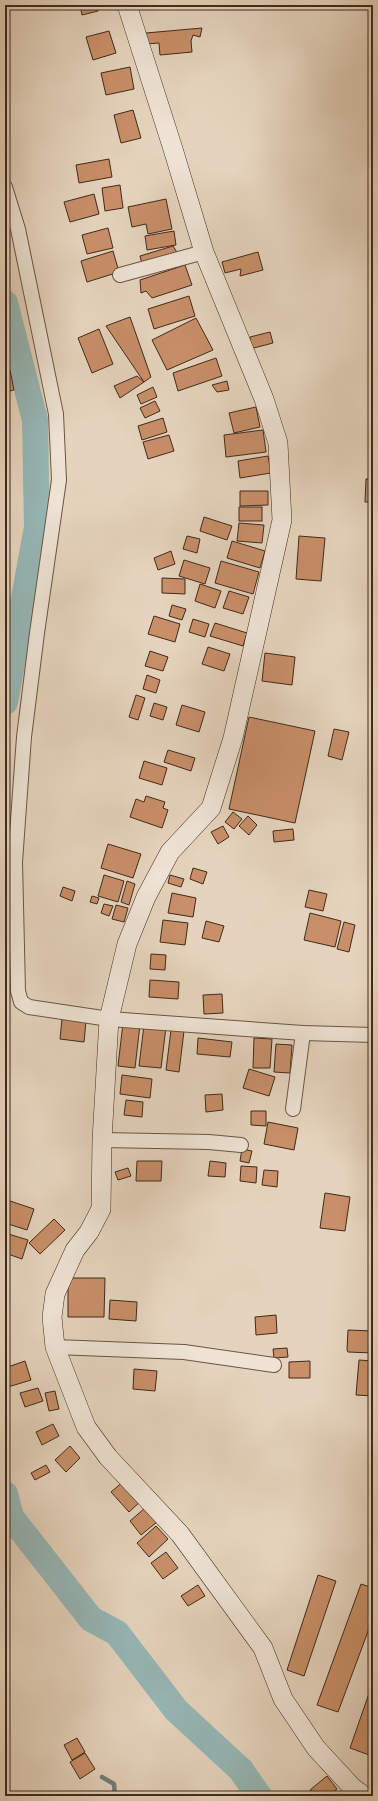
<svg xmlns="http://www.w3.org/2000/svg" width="378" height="1801" font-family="'Old Standard TT',serif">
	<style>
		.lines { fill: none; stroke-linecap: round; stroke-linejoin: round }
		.stream { stroke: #747e79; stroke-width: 4.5 }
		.river { stroke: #96b7b6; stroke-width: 26 }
		.building { fill: #c88f68; stroke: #41291d }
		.street-casing { stroke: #6a5445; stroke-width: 16 }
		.secondary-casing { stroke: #41291d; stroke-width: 20 }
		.street { stroke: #eee3d4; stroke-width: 14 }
		.secondary { stroke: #eee3d4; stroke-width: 19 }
	</style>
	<rect width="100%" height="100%" fill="#e5d4bd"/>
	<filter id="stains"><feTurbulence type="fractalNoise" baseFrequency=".005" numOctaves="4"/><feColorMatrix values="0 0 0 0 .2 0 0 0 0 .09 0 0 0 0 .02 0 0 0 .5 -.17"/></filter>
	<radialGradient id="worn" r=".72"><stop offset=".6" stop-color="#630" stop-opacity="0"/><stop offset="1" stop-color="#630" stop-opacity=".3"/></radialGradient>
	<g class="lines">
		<polyline class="stream" points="102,1777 114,1784 115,1796"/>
		<g class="river">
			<polyline points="5,303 35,420 37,527 5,702"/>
			<polyline points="5,1494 11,1517 91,1619 117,1633 176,1710 241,1770 259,1796"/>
		</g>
	</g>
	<g class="building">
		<polygon points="80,5 97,5 98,11 82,15"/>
		<polygon points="202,28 200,37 193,35 191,41 192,52 160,55 159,43 146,44 146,33"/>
		<polygon points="109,31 116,53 93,60 86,37"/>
		<polygon points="130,67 134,89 106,95 101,73"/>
		<polygon points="133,110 141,138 121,143 114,115"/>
		<polygon points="109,159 112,177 79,183 76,165"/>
		<polygon points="120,185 123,208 105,211 102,188"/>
		<polygon points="94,194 99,214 70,222 64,202"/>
		<polygon points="166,199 172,229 148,234 146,224 132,227 128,207"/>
		<polygon points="108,228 113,248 87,254 82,235"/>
		<polygon points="174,231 176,245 147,250 145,236"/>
		<polygon points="173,246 180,257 143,268 140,256"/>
		<polygon points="113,251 119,272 87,282 81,261"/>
		<polygon points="258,252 263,270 240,276 241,269 225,273 222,262"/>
		<polygon points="185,265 192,285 152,298 146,291 141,293 140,280"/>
		<polygon points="189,296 195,316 154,329 148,309"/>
		<polygon points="130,317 151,377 144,382 106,326"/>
		<polygon points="196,318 213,350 167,370 152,340"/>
		<polygon points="99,329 113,364 92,373 78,338"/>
		<polygon points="270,332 273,343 250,349 250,337"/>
		<polygon points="216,358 222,376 178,391 173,373"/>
		<polygon points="10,370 14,390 5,392 5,371"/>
		<polygon points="137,376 144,382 120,398 114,386"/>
		<polygon points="227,381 229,390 217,392 212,385"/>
		<polygon points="153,387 157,397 141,404 137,395"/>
		<polygon points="155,401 160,411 145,418 140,408"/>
		<polygon points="256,407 260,427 234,433 229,413"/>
		<polygon points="163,418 167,432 142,440 138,426"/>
		<polygon points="263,430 266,452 226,457 224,435"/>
		<polygon points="169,435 174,451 148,459 143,442"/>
		<polygon points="268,456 271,473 240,478 238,461"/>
		<polygon points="366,479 373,479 373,502 365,502"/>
		<polygon points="240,491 268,491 268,505 240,506"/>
		<rect x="239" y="507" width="23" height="14"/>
		<polygon points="204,517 232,526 227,540 200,531"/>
		<polygon points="239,523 264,525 262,543 237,541"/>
		<polygon points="187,536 200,539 197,553 183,549"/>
		<polygon points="299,536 325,538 321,581 296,579"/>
		<polygon points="232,541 265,551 260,568 227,558"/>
		<polygon points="171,551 175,564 158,570 154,558"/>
		<polygon points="184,560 210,568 205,584 179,576"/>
		<polygon points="221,561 259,572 253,594 215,583"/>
		<polygon points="162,578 185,579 185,594 162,593"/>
		<polygon points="200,584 221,591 215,608 195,601"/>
		<polygon points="229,591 249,597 243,614 223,608"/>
		<polygon points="172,605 186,609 182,620 169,616"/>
		<polygon points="154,616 180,624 175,642 148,634"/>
		<polygon points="193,619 209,624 205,637 189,632"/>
		<polygon points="215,623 247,633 243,646 210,636"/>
		<polygon points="208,647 230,654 224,671 202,664"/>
		<polygon points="150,651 168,657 163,671 145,666"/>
		<polygon points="265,653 295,657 292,685 262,681"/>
		<polygon points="147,675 160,680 156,693 143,689"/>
		<polygon points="136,695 145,698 138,720 129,717"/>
		<polygon points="154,703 167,707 163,720 150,716"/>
		<polygon points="182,705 205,712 199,732 176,725"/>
		<polygon points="249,717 315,731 295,823 229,809"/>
		<polygon points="334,729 349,732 342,760 328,756"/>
		<polygon points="168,750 195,758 191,771 164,762"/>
		<polygon points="144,761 167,768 162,785 139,778"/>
		<polygon points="146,796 165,802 163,808 168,810 162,828 130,817 136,799 144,802"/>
		<polygon points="233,812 242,819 234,829 225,822"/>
		<polygon points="248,816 257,825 249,835 239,826"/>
		<polygon points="223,826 229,837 218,844 211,832"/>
		<polygon points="293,829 294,840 274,842 273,831"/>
		<polygon points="108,844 141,854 133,878 101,868"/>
		<polygon points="193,868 207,872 203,884 190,879"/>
		<polygon points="104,875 124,881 118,902 98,896"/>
		<polygon points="170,875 184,879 181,887 168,883"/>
		<polygon points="127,881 135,884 129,905 121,902"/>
		<polygon points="63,887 75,891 72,901 60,896"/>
		<polygon points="309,890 327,894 323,911 305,907"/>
		<polygon points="172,893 196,898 193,917 168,913"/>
		<polygon points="92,896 99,898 97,904 90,902"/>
		<polygon points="104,904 113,906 109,916 101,913"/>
		<polygon points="116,905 128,908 124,922 112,919"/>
		<polygon points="310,913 341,921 335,947 304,940"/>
		<polygon points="163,920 188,923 185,945 160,942"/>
		<polygon points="206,921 224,926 219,942 202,938"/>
		<polygon points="344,922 355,925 349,952 337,949"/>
		<polygon points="151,954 166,955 165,970 150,969"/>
		<polygon points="150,980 179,982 178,999 149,997"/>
		<polygon points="222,994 223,1013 204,1014 203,995"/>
		<polygon points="62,1019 86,1021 84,1042 60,1039"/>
		<polygon points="123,1023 140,1025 135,1068 118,1066"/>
		<polygon points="144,1025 166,1027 161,1068 139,1066"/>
		<polygon points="171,1030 184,1031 179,1072 166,1070"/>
		<polygon points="198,1038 232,1042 230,1057 197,1054"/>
		<polygon points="254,1038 272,1039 270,1068 253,1068"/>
		<polygon points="276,1044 292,1045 290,1073 274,1072"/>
		<polygon points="249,1069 275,1077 269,1096 243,1088"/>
		<polygon points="122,1075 152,1079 150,1098 120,1094"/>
		<polygon points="222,1094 223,1110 206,1112 205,1095"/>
		<polygon points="126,1100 143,1102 142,1117 124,1115"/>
		<polygon points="251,1111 266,1111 266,1126 251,1125"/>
		<polygon points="268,1122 298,1128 294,1150 264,1144"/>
		<polygon points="242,1149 252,1151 249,1163 240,1161"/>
		<polygon points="137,1161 162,1161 161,1181 136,1181"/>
		<polygon points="210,1161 226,1163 225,1177 208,1176"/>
		<polygon points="241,1166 257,1167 256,1183 240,1181"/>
		<polygon points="128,1168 131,1176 118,1180 115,1172"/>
		<polygon points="264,1170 278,1171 277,1187 262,1185"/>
		<polygon points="325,1193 350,1197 345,1231 320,1228"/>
		<polygon points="7,1200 34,1209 27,1230 5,1223 5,1206"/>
		<polygon points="54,1219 65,1230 40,1254 29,1243"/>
		<polygon points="5,1233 28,1240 22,1259 5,1253"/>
		<polygon points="68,1278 105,1278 104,1317 68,1317"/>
		<polygon points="110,1300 137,1302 136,1321 109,1319"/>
		<polygon points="276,1315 277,1333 256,1335 255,1317"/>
		<polygon points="348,1330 373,1331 373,1353 348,1352 347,1350"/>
		<polygon points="287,1348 288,1357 274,1358 273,1349"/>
		<polygon points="359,1360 373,1361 373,1396 356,1395"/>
		<polygon points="25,1361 31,1380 8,1387 5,1376 5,1368"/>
		<polygon points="310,1361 310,1378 289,1378 289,1362"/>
		<polygon points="134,1369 157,1371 155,1391 133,1389"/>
		<polygon points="38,1388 43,1401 25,1407 20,1393"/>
		<polygon points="55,1391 59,1409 49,1411 45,1393"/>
		<polygon points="53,1424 59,1436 42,1445 36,1432"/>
		<polygon points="70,1446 80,1458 66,1472 55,1460"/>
		<polygon points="46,1465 50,1472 35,1480 31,1473"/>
		<polygon points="125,1480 142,1500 129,1512 111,1492"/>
		<polygon points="145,1508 157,1522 141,1535 130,1521"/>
		<polygon points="156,1526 168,1539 149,1557 137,1543"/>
		<polygon points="166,1552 178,1568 163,1579 151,1563"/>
		<polygon points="318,1575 336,1581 304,1676 287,1670"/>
		<polygon points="361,1584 373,1588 373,1618 338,1712 317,1705"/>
		<polygon points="198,1585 205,1596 188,1606 181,1596"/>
		<polygon points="373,1682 373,1754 372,1756 350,1748"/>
		<polygon points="77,1738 85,1752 72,1760 64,1745"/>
		<polygon points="85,1753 95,1769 80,1779 70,1762"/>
		<polygon points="327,1776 337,1789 328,1796 315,1796 310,1790"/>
	</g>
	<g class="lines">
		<g class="street-casing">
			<g id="street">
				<polyline points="5,187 18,229 56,414 59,480 37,633 24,737 15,862 18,991 21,1002 29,1007 109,1019 303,1033 373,1035"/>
				<polyline points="120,275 204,252"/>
				<polyline points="293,1109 303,1033"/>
				<polyline points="102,1140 209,1142 241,1145"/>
				<polyline points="55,1347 184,1352 274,1365"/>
			</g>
		</g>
		<g class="secondary-casing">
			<polyline id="secondary" points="127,5 173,149 204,252 264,399 278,443 282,520 233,738 211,808 170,852 146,897 127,944 109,1019 102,1140 101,1209 89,1232 75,1250 55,1294 52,1317 55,1347 86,1427 108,1457 180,1534 263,1648 283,1699 316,1748 352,1787 364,1796"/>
		</g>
		<use href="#street" class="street"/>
		<use href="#secondary" class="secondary"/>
	</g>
	<rect width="378" height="1801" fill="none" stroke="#e5d4bd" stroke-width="20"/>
	<rect x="6" y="6" width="366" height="1789" fill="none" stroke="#41291d" stroke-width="2"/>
	<rect x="10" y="10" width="358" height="1781" fill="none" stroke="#41291d"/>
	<rect width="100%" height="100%" filter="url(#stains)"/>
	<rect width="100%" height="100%" fill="url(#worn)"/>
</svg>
